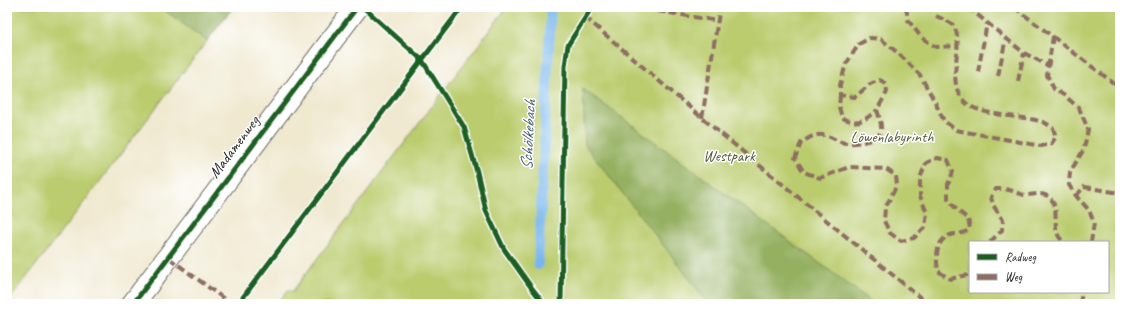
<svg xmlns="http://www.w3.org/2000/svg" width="1127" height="311" font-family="Caveat,sans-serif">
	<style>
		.green { fill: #bbcc6e; stroke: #737c4c; fill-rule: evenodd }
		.forest { fill: #94b061; stroke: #606e46 }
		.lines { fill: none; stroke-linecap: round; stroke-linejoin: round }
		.stream { stroke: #77b6eb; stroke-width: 10 }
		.minor-casing { stroke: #706e65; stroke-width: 24 }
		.minor { stroke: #fff; stroke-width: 22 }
		.quiet { stroke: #8d6e63; stroke-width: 4; stroke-dasharray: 8 4; stroke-linecap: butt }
		.cycleway-casing { stroke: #fff; stroke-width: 8 }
		.cycleway { stroke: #1b5e20; stroke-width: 5 }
		.labels { text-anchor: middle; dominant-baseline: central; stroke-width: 3; stroke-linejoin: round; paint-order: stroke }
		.park-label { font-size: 16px; fill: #565b3f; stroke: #fff }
		.street-label { font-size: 16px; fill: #2b2b2b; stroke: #fff }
		.water-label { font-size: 17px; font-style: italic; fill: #465c6e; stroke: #fff }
	</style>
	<rect width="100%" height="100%" fill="#fff"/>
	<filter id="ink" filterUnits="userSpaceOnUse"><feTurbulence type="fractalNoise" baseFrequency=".025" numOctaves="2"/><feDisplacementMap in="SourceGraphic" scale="8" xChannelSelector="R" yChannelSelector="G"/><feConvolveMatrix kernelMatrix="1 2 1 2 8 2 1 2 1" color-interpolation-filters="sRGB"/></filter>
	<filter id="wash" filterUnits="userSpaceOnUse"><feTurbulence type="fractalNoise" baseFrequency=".012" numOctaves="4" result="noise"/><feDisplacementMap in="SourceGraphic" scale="16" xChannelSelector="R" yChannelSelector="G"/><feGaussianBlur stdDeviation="0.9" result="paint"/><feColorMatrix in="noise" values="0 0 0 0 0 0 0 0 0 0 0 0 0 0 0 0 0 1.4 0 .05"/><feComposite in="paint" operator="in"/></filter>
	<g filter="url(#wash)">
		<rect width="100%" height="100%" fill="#f0e9d0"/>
		<g class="green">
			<polygon points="7,7 233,7 7,303"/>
			<path d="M507 7H1120V304H277L288 290 292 292ZM970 242H1108V292H970Z"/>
		</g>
		<g class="forest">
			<polygon points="160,7 233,7 207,41"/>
			<polygon points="583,89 875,304 709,304 585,145"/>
		</g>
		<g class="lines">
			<polyline class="stream" points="538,265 551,7"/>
		</g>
	</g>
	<g filter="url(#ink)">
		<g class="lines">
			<g class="minor-casing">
				<polyline id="minor" points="133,304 357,7"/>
			</g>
			<use href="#minor" class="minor"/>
			<g class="quiet">
				<polyline points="634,7 718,21"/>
				<polyline points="906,7 908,20 921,37 936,47 958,46"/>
				<polyline points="968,7 1024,53 1049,66"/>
				<polyline points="1014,7 1120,88"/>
				<path d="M936 16C940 18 948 21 952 24 968 42 942 82 966 103 982 117 1022 115 1043 122 1046 123 1050 126 1053 128L1056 137 1051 144 1041 146 956 130 944 121 934 100 920 75 899 54 881 39 870 38 859 44 846 64 840 85V95L855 97 870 84 880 80 886 84 887 92 877 110C883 128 885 138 863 142 857 143 848 144 841 142 833 139 827 134 818 135 812 135 806 140 801 143L795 158 804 172 820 178 849 167 886 169 896 176 897 185 885 208 884 221 890 233 901 241 914 238 925 227 927 213 920 196V178L926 163 937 158 948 160 953 172 948 184V199L957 210 968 219 970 228C962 236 960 232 950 235 935 241 936 258 938 271L950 279 967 275 970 271"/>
				<polyline points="585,17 702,118 928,304"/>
				<polyline points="1053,36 1047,75 1054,89 1065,96 1079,108 1088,129 1084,149 1070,172 1069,185 1076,196 1089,210 1094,223 1091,242"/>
				<polyline points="978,72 987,23"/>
				<polyline points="998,76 1006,38"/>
				<polyline points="1018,81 1024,53"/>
				<path d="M840 95 839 107 842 118C858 125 864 121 877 110"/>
				<polyline points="702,118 720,7"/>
				<polyline points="1076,196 1084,187 1120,193"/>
				<path d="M990 242 1002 230 1003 220 993 205 991 197 996 189C1000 189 1005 189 1009 190 1014 191 1019 194 1024 195 1033 196 1043 190 1051 199 1061 210 1049 232 1064 242"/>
				<polyline points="169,258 231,304"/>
				<polyline points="1080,304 1082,292"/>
			</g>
			<g class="cycleway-casing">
				<g id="cycleway">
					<polyline points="363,7 422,60 464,127 477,172 486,211 504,249 531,287 544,304"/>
					<polyline points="133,304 357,7"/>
					<polyline points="238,304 462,7"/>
					<polyline points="561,304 565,66 568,45 592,7"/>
				</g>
			</g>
			<use href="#cycleway" class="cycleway"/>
		</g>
	</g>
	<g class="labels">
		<g class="park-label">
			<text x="892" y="137">Löwenlabyrinth</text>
			<text x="729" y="156">Westpark</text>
		</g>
		<g class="street-label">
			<text transform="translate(234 147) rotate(-53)">Madamenweg</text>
		</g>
		<g class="water-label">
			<text transform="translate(528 135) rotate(-87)">Schölkebach</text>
		</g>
	</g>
	<rect width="1127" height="311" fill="none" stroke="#fff" stroke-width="24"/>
	<rect x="969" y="241" width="140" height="52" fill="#ffffff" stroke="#aaaaaa"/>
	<rect x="977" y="254" width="20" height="6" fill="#1b5e20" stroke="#aaaaaa"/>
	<text x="1005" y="261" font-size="12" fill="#2b2b2b">Radweg</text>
	<rect x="977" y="274" width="20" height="6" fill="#8d6e63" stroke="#aaaaaa"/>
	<text x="1005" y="281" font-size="12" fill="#2b2b2b">Weg</text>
</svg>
